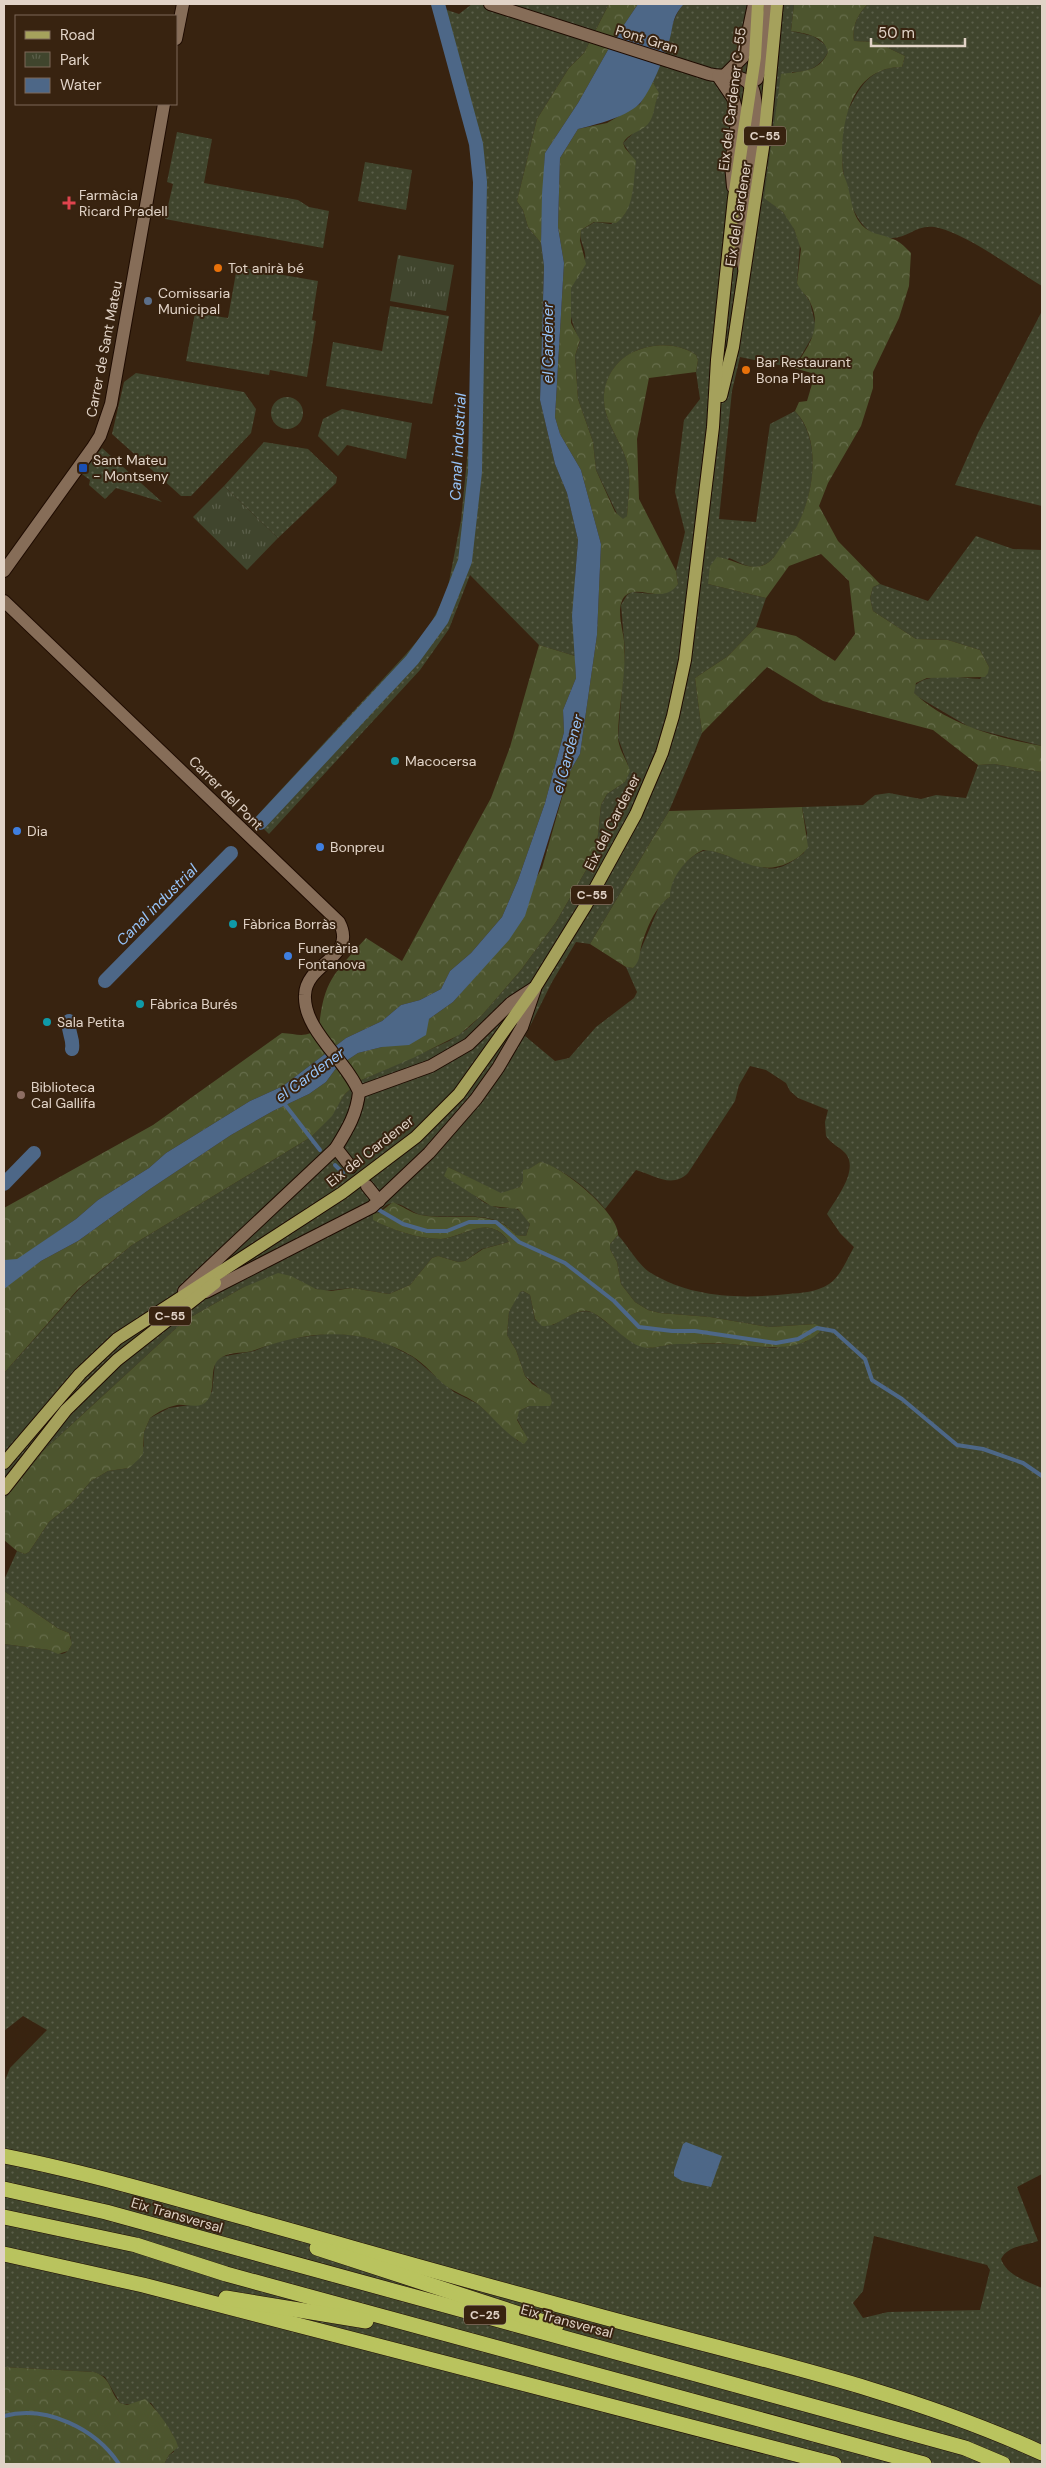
<svg xmlns="http://www.w3.org/2000/svg" width="1046" height="2468" font-family="'DM Sans',sans-serif">
	<style>
		.grass { fill: url(#grass-dots); fill-rule: evenodd }
		.forest { fill: url(#forest-crowns) }
		.park { fill: url(#park-tufts) }
		.water { fill: #4d6787 }
		.lines { fill: none; stroke-linecap: round; stroke-linejoin: round }
		.stream { stroke: #4d6787; stroke-width: 4 }
		.canal { stroke: #4d6787; stroke-width: 14 }
		.minor-casing { stroke: #1e0b00; stroke-width: 14 }
		.major-casing { stroke: #1e0b00; stroke-width: 14 }
		.highway-casing { stroke: #1e0b00; stroke-width: 16 }
		.minor { stroke: #866d58; stroke-width: 12 }
		.major { stroke: #a5a15c; stroke-width: 12 }
		.highway { stroke: #b9c35e; stroke-width: 15 }
		.health-dot { fill: #e0444e; stroke: #382310; stroke-width: 2 }
		.food-dot { fill: #e8710a; stroke: #382310; stroke-width: 2 }
		.service-dot { fill: #5c6f8a; stroke: #382310; stroke-width: 2 }
		.transit-dot { fill: #1a4fb4; stroke: #382310; stroke-width: 2 }
		.culture-dot { fill: #0f9aa8; stroke: #382310; stroke-width: 2 }
		.shop-dot { fill: #3f7fe0; stroke: #382310; stroke-width: 2 }
		.education-dot { fill: #8d6e63; stroke: #382310; stroke-width: 2 }
		.labels { text-anchor: middle; dominant-baseline: central; stroke-width: 4; stroke-linejoin: round; paint-order: stroke }
		.shield { fill: #382310; stroke: #ae9e90; stroke-width: 1 }
		.shield-label { font-size: 12px; font-weight: bold; fill: #e1d3c7 }
		.street-label { font-size: 14px; fill: #e1d3c7; stroke: #382310 }
		.poi-label { font-size: 14px; fill: #e1d3c7; stroke: #382310; text-anchor: start }
		.water-label { font-size: 15px; font-style: italic; fill: #96c3f8; stroke: #382310 }
	</style>
	<defs>
		<pattern id="grass-dots" width="8" height="8" patternUnits="userSpaceOnUse" patternTransform="scale(1.25)"><rect width="8" height="8" fill="#40452d"/><path d="M2 2h.1M6 6h.1" fill="none" stroke="#5b5f4a" stroke-width="1.8" stroke-linecap="round"/></pattern>
		<pattern id="forest-crowns" width="20" height="18" patternUnits="userSpaceOnUse" patternTransform="scale(1.25)"><rect width="20" height="18" fill="#4d552e"/><path d="M2 6a3 3 0 1 1 6 0M12 15a3 3 0 1 1 6 0" fill="none" stroke="#666d4b"/></pattern>
		<pattern id="park-tufts" width="24" height="20" patternUnits="userSpaceOnUse" patternTransform="scale(1.25)"><rect width="24" height="20" fill="#40452d"/><path d="M3 7l-1-3M5 7V3M7 7l1-3M15 17l-1-3M17 17v-4M19 17l1-3" fill="none" stroke="#5b5f4a"/></pattern>
	</defs>
	<rect width="100%" height="100%" fill="#382310"/>
	<g class="grass">
		<polygon points="472,4 609,4 584,53 569,68 537,119 517,201 523,210 528,227 541,243 544,265 540,400 555,464 567,493 578,540 575,577 575,656 539,645 470,575 449,629 420,670 269,834 254,819 406,654 429,627 447,592 461,520 471,419 476,196 472,144 435,6 459,14"/>
		<path d="M684 4H794L791 31 813 36 827 46 828 52C821 66 809 73 792 72L769 201 783 212 792 224 800 244 797 283 810 302 816 327 815 332 794 368 740 357 732 391 719 519 756 522 770 424 795 411C822 441 814 490 799 523 795 531 788 538 783 545 776 554 773 562 761 566 750 570 739 562 729 558L708 584 766 598 756 627 728 656 695 678 702 733 669 811 590 944 576 942 552 982 525 1036 555 1061 569 1058 596 1027 634 998 637 992 626 967 633 968 658 909 661 903 670 897C670 894 669 888 670 885 675 871 695 849 710 850 721 854 732 857 743 861 773 872 778 872 804 853L807 833 802 807 863 805 875 795 889 793 921 799 936 795 966 798 978 765 994 764 1042 772V2174L1017 2187 1038 2241C1025 2246 1008 2245 1001 2259 1007 2276 1027 2281 1042 2288V2464H164L169 2455 174 2452 173 2435 151 2403C139 2400 131 2407 120 2403L105 2377 94 2372 4 2367V2083L10 2068 47 2030 23 2016 4 2031V1644L49 1650 62 1654C72 1651 73 1642 69 1633L59 1629 4 1591V1580L17 1551 25 1554 29 1552 49 1522 72 1503 91 1481 108 1471 129 1468 144 1446V1432L150 1418 169 1408 190 1405 212 1392 215 1363 220 1357 254 1351 281 1340 332 1333 359 1336 386 1343 413 1357 454 1392 478 1404 518 1441 523 1430 516 1417 519 1411 529 1406H547L539 1388 525 1376 516 1350 507 1335 509 1312 519 1292 523 1291 530 1295 535 1320 553 1325C566 1318 579 1307 594 1313L631 1341 640 1346 651 1348 673 1344H730L774 1348 805 1342 819 1333 815 1324 769 1327 710 1317 660 1313 648 1310 635 1302 621 1284 617 1262 610 1249V1244L618 1235C627 1245 640 1267 651 1273 692 1298 741 1299 788 1294 801 1293 817 1292 829 1284 841 1276 847 1259 854 1247L840 1233 827 1214C835 1200 859 1171 846 1154 840 1147 831 1144 826 1136L825 1122 828 1110 798 1098 790 1091 786 1083 766 1070 750 1066 739 1085 735 1101 688 1173C672 1189 654 1175 636 1170L605 1209C591 1191 562 1168 540 1162L524 1173 523 1181 520 1187 501 1194 448 1167C460 1179 474 1199 490 1205 510 1214 513 1197 530 1224L526 1236 516 1235C493 1206 454 1221 421 1215 412 1213 399 1200 389 1204 383 1206 376 1215 374 1220 393 1230 419 1239 441 1239 464 1238 488 1212 509 1242L482 1249 465 1261 458 1262 438 1256 432 1258 410 1285 389 1294 352 1288 324 1291 309 1287 297 1279 242 1288 184 1321 44 1450 4 1500V1373L79 1289 132 1245 311 1137 331 1116 344 1095 359 1081 449 1041 467 1029 482 1015 521 970 556 922 596 853 601 805 607 794 625 782 628 765 618 738 625 651 621 605 627 595 632 592 653 594 678 584 676 571 685 532 675 492 684 420 700 399 696 372 698 360 696 355C680 344 659 343 641 349 613 358 599 385 606 413 611 431 624 447 628 466 631 482 628 500 627 516L623 520 618 516 596 470 593 442 578 399 575 356 580 341C572 325 566 305 571 288 574 277 584 271 585 260 587 249 578 241 581 230L595 222 611 224 624 215 632 194V157L623 143 652 115 658 93 652 81C656 72 661 64 664 55 672 36 670 19 684 4ZM874 2236 987 2265 990 2270 980 2310 888 2312 863 2318 853 2303 863 2291Z"/>
		<path d="M868 4H1042V286C1015 270 968 235 939 228 918 222 909 238 892 238 845 240 837 156 844 122 845 115 849 108 853 101 864 79 877 67 902 67L905 56 876 42 854 41C852 26 857 15 868 4Z"/>
		<polygon points="177,132 212,139 204,183 298,200 309,207 329,211 323,248 165,219 173,184 167,182"/>
		<polygon points="365,162 412,170 406,210 358,201"/>
		<polygon points="237,267 318,281 312,320 316,321 307,377 270,370 269,375 186,361 195,313 228,318"/>
		<polygon points="390,306 449,316 432,404 326,386 333,342 382,351"/>
		<polygon points="1042,311 1042,506 955,485 978,433"/>
		<polygon points="136,373 244,392 256,409 251,433 191,496 181,496 112,434 124,382"/>
		<circle cx="287" cy="413" r="16"/>
		<polygon points="342,409 412,423 406,459 347,445 338,456 318,436 323,419"/>
		<polygon points="264,442 308,449 337,477 336,483 278,538 224,486"/>
		<polygon points="102,448 162,502 116,488 105,499 89,485 90,480 82,474"/>
		<path d="M976 536 1013 549 1042 550V746L971 728 918 697 914 693 913 688C924 671 962 678 980 679L989 667 980 650 948 640 916 639 873 611 870 598 873 587 880 584 928 601Z"/>
	</g>
	<g class="forest">
		<polygon points="609,4 638,4 613,41 578,103 545,153 541,243 528,227 523,210 517,201 537,119 569,68 584,53"/>
		<path d="M794 4H868C857 15 852 26 854 41L876 42 905 56 902 67C848 67 839 130 843 172 844 177 847 182 848 187 851 198 852 210 858 220 868 235 879 233 893 239 901 242 906 248 911 253L909 286 899 318 873 372V388L861 426 828 483 819 506 838 541 880 584 873 587 870 598 873 611 916 639 948 640 980 650 989 667 988 673 985 677 927 678 916 683 914 693C948 725 998 738 1042 746V772L994 764 978 765 933 730 823 701 767 667 702 733 695 678 728 656 756 627 796 636 835 661 855 634 849 581 821 554 789 566 766 598 708 584 710 566 717 557C731 558 747 570 761 566 772 563 776 554 782 545 787 538 795 531 798 524 814 492 822 439 795 411L799 402 807 401 815 374 794 368C808 347 823 328 810 302 807 295 800 291 797 283L801 249 794 229 783 212 764 198 781 74C801 71 819 73 828 52 825 36 804 33 791 31Z"/>
		<path d="M652 81 659 93C654 103 655 116 648 124 641 132 628 133 623 143L625 148 636 161C633 182 635 210 616 223L594 222 581 230 580 241 586 264 571 288V323L580 340 575 356 578 399 593 442 596 470 615 512 623 519 627 516C628 500 631 481 628 466 624 447 611 431 606 413 598 385 614 357 641 349 659 343 680 344 696 355L698 360 696 372 649 378 637 439 639 499 676 571 678 584C663 606 638 583 625 596 615 607 623 629 624 641 627 674 618 706 618 738 619 750 627 760 630 771L625 782 607 794 601 805 596 853 556 922 521 970 482 1015 459 1035 413 1058 359 1081 344 1095 332 1116 311 1137 132 1245 78 1289 4 1373V1289L6 1285 41 1261 78 1241 150 1189 231 1135 273 1111 309 1094 326 1082 337 1067 358 1053 382 1047 429 1019 453 1002 480 971 542 868 569 773 580 754 597 635 601 544 581 470 560 434 555 417 564 263 558 227 560 158 578 129 607 123 640 104Z"/>
		<path d="M539 645 575 656 576 678 563 710 564 732 545 803 518 880 502 917 471 953 450 971 441 989 420 1000 401 1005 382 1021 346 1038 283 1086 250 1101 166 1153 149 1168 98 1200 76 1219 17 1260H4V1208L153 1125 282 1033C298 1034 307 1039 319 1027 324 979 335 973 366 938L402 961 491 798 510 747Z"/>
		<path d="M802 807 808 847C803 855 796 859 788 863 755 878 735 852 703 850 686 858 670 878 670 897 655 906 646 930 641 947 639 956 640 961 633 968L626 967 590 944 669 811Z"/>
		<path d="M540 1162C560 1164 620 1214 618 1235L610 1244V1249L617 1262 621 1284 635 1302 648 1310 660 1313 710 1317 769 1327 815 1324 821 1327 819 1333C795 1354 759 1346 730 1344 713 1343 694 1344 677 1344 665 1344 654 1350 642 1347 626 1343 601 1313 588 1311 571 1309 559 1328 542 1326L535 1319 530 1295 523 1291 520 1292 509 1312 507 1335 516 1350 525 1376 532 1384 550 1395 552 1402 550 1406H529L519 1411 517 1420 528 1439 524 1444C506 1435 494 1418 479 1405 469 1397 456 1393 446 1386 434 1376 425 1364 412 1356 361 1326 308 1330 255 1350 245 1354 232 1351 222 1357 205 1366 220 1394 203 1404 196 1408 185 1404 177 1405 167 1407 158 1412 150 1418L144 1432 143 1454 139 1459 129 1468 108 1471 91 1481 72 1503 49 1522 29 1552 25 1554 17 1551 4 1540V1500L44 1450 184 1321 242 1288 278 1273 291 1276 316 1289 331 1291 352 1288 389 1294 410 1285 432 1258 438 1256 458 1262 465 1261 483 1249 509 1242C489 1212 463 1238 441 1239 419 1239 393 1230 373 1220V1214L379 1213 393 1202C402 1206 411 1213 421 1215 454 1222 492 1206 516 1235L526 1236 530 1224 518 1209 491 1206 450 1180 444 1176 448 1167 501 1193 520 1187 523 1181V1170L529 1169Z"/>
		<polygon points="4,1591 59,1629 69,1633 72,1644 68,1651 58,1654 49,1650 4,1644"/>
		<path d="M4 2367 94 2372C113 2379 108 2390 120 2403L127 2405 145 2399C154 2405 177 2437 178 2447L169 2455 164 2464H4Z"/>
	</g>
	<g class="park">
		<polygon points="398,255 454,265 446,311 390,301"/>
		<polygon points="224,486 278,538 247,570 193,517"/>
	</g>
	<g class="water">
		<path d="M638 4H684C671 18 674 25 669 42 662 62 653 86 641 102 630 116 595 125 578 129L560 158 558 227 564 263 555 417 560 434 581 470 601 544 597 635 580 754 569 773 525 916 509 940 453 1002 429 1019 426 1035 409 1045 382 1047 358 1053 337 1067 326 1082 309 1094 273 1111 231 1135 150 1189 78 1241 41 1261 4 1289V1260L17 1259 76 1219 98 1200 149 1168 166 1153 250 1101 283 1086 346 1038 382 1021 401 1005 420 1000 441 989 450 971 471 953 502 917 518 880 545 803 564 732 563 710 576 678 572 616 578 540 567 493 555 464 540 400 544 266 541 243 542 194 545 153 578 103 613 41Z"/>
		<polygon points="686,2142 722,2156 711,2187 682,2181 674,2176 674,2171 683,2144"/>
	</g>
	<g class="lines">
		<g class="stream">
			<polyline points="283,1102 320,1150"/>
			<polyline points="335,1165 343,1173"/>
			<polyline points="379,1210 403,1224 427,1231 447,1231 469,1222 496,1222 519,1242 565,1263 614,1301 639,1327 672,1331 695,1331 776,1343 798,1339 817,1328 834,1331 865,1359 872,1380 902,1399 957,1445 983,1449 1023,1463 1042,1476"/>
			<path d="M4 2416C46 2405 95 2428 119 2464"/>
		</g>
		<g class="canal">
			<polyline points="260,823 412,660 442,619 465,561 475,472 480,182 476,144 438,4"/>
			<polyline points="105,981 231,853"/>
			<path d="M69 1021C67 1032 74 1038 72 1049"/>
			<polyline points="4,1184 34,1153"/>
		</g>
		<g class="minor-casing">
			<g id="minor">
				<path d="M490 4 709 74C723 78 736 72 749 83 768 100 742 199 740 226 739 241 741 253 744 268"/>
				<polyline points="176,39 183,4"/>
				<polyline points="725,75 743,57 754,4"/>
				<polyline points="718,76 733,98 738,115 731,164 733,187"/>
				<polyline points="749,84 757,79 764,57 770,4"/>
				<polyline points="4,571 93,447 100,436 111,404 164,104"/>
				<path d="M4 601 339 922C358 958 306 962 305 995 303 1030 347 1061 359 1092 357 1114 347 1130 336 1148L184 1291"/>
				<polyline points="359,1092 431,1066 469,1044 511,1003 534,988"/>
				<polyline points="336,1148 351,1167"/>
				<polyline points="367,1186 379,1201"/>
				<polyline points="206,1292 372,1207 429,1153 476,1099 498,1068 522,1027 535,989"/>
			</g>
		</g>
		<g class="major-casing">
			<g id="major">
				<polyline points="721,396 733,347 764,141 777,4"/>
				<polyline points="4,1463 80,1374 117,1339 342,1193 416,1137 459,1094 536,986 586,905 636,814 662,753 673,716 685,660 713,427 717,360 734,198 755,57 758,4"/>
				<polyline points="4,1489 66,1410 117,1360 215,1283"/>
			</g>
		</g>
		<g class="highway-casing">
			<g id="highway">
				<path d="M4 2156C89 2173 172 2197 256 2221 364 2251 472 2282 581 2311 735 2354 896 2386 1042 2453"/>
				<polyline points="4,2189 106,2212 965,2448 1003,2464"/>
				<polyline points="4,2217 136,2245 226,2274 924,2464"/>
				<polyline points="317,2248 556,2326"/>
				<polyline points="4,2254 143,2285 834,2464"/>
				<polyline points="226,2298 366,2321"/>
			</g>
		</g>
		<use href="#minor" class="minor"/>
		<use href="#major" class="major"/>
		<use href="#highway" class="highway"/>
	</g>
	<path class="health-dot" d="M66.5 195.5h5v5h5v5h-5v5h-5v-5h-5v-5h5z"/>
	<g class="food-dot">
		<circle cx="218" cy="268" r="5"/>
		<circle cx="746" cy="370" r="5"/>
	</g>
	<circle class="service-dot" cx="148" cy="301" r="5"/>
	<rect class="transit-dot" x="78" y="463" width="10" height="10" rx="2.5"/>
	<g class="culture-dot">
		<circle cx="395" cy="761" r="5"/>
		<circle cx="233" cy="924" r="5"/>
		<circle cx="140" cy="1004" r="5"/>
		<circle cx="47" cy="1022" r="5"/>
	</g>
	<g class="shop-dot">
		<circle cx="17" cy="831" r="5"/>
		<circle cx="320" cy="847" r="5"/>
		<circle cx="288" cy="956" r="5"/>
	</g>
	<circle class="education-dot" cx="21" cy="1095" r="5"/>
	<g class="labels">
		<g class="shield">
			<rect x="744" y="126.5" width="42" height="19" rx="4"/>
			<rect x="571" y="885.5" width="42" height="19" rx="4"/>
			<rect x="149" y="1306.5" width="42" height="19" rx="4"/>
			<rect x="464" y="2305.5" width="42" height="19" rx="4"/>
		</g>
		<g class="shield-label">
			<text x="765" y="136">C-55</text>
			<text x="592" y="895">C-55</text>
			<text x="170" y="1316">C-55</text>
			<text x="485" y="2315">C-25</text>
		</g>
		<g class="street-label">
			<text transform="translate(647 39) rotate(17)">Pont Gran</text>
			<text transform="translate(732 99) rotate(-83)">Eix del Cardener C-55</text>
			<text transform="translate(738 214) rotate(-81)">Eix del Cardener</text>
			<text transform="translate(104 349) rotate(-79)">Carrer de Sant Mateu</text>
			<text transform="translate(226 793) rotate(45)">Carrer del Pont</text>
			<text transform="translate(612 822) rotate(-63)">Eix del Cardener</text>
			<text transform="translate(370 1151) rotate(-38)">Eix del Cardener</text>
			<text transform="translate(177 2215) rotate(16)">Eix Transversal</text>
			<text transform="translate(567 2321) rotate(15)">Eix Transversal</text>
		</g>
		<g class="poi-label">
			<text x="79" y="195">Farmàcia<tspan x="79" dy="16">Ricard Pradell</tspan></text>
			<text x="228" y="268">Tot anirà bé</text>
			<text x="158" y="293">Comissaria<tspan x="158" dy="16">Municipal</tspan></text>
			<text x="756" y="362">Bar Restaurant<tspan x="756" dy="16">Bona Plata</tspan></text>
			<text x="93" y="460">Sant Mateu<tspan x="93" dy="16">- Montseny</tspan></text>
			<text x="405" y="761">Macocersa</text>
			<text x="27" y="831">Dia</text>
			<text x="330" y="847">Bonpreu</text>
			<text x="243" y="924">Fàbrica Borràs</text>
			<text x="298" y="948">Funerària<tspan x="298" dy="16">Fontanova</tspan></text>
			<text x="150" y="1004">Fàbrica Burés</text>
			<text x="57" y="1022">Sala Petita</text>
			<text x="31" y="1087">Biblioteca<tspan x="31" dy="16">Cal Gallifa</tspan></text>
		</g>
		<g class="water-label">
			<text transform="translate(548 343) rotate(-90)">el Cardener</text>
			<text transform="translate(458 447) rotate(-87)">Canal industrial</text>
			<text transform="translate(568 754) rotate(-75)">el Cardener</text>
			<text transform="translate(157 905) rotate(-45)">Canal industrial</text>
			<text transform="translate(310 1075) rotate(-36)">el Cardener</text>
		</g>
	</g>
	<rect width="1046" height="2468" fill="none" stroke="#e1d3c7" stroke-width="10"/>
	<rect x="15" y="15" width="162" height="90" fill="#382310" stroke="#7c6959"/>
	<rect x="25" y="31" width="25" height="8" fill="#a5a15c" stroke="#7c6959"/>
	<text x="60" y="40" font-size="15" fill="#e1d3c7">Road</text>
	<rect x="25" y="52" width="25" height="15" fill="url(#park-tufts)" stroke="#7c6959"/>
	<text x="60" y="65" font-size="15" fill="#e1d3c7">Park</text>
	<rect x="25" y="78" width="25" height="15" fill="#4d6787" stroke="#7c6959"/>
	<text x="60" y="90" font-size="15" fill="#e1d3c7">Water</text>
	<path d="M871 38v8h94v-8" fill="none" stroke="#e1d3c7" stroke-width="2.5"/>
	<text x="878" y="38" font-size="15" fill="#e1d3c7" stroke="#382310" stroke-width="4" paint-order="stroke">50 m</text>
</svg>
